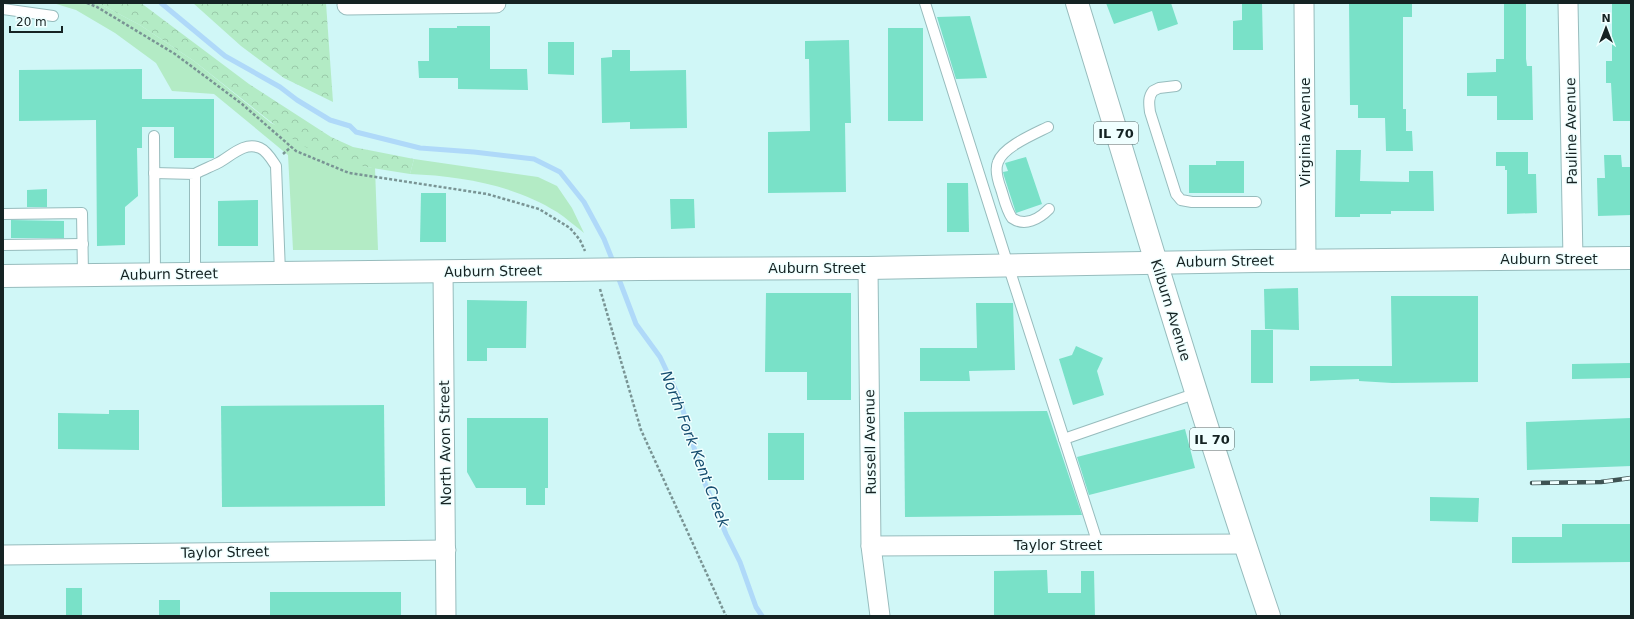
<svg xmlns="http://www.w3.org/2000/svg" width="1634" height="619" font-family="'DejaVu Sans',sans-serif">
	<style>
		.green { fill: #b3ebc5 }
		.forest { fill: url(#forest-crowns) }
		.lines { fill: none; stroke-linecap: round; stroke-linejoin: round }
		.stream { stroke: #afd9f9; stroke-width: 5 }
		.building { fill: #79e1c8 }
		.service-casing { stroke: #97bcbd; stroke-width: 12 }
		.minor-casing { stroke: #97bcbd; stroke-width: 21 }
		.secondary-casing { stroke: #97bcbd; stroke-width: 24 }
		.primary-casing { stroke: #97bcbd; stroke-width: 24 }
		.path { stroke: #799494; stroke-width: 2.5; stroke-dasharray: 3 2; stroke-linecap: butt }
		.service { stroke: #fff; stroke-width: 10 }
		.minor { stroke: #fff; stroke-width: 19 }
		.secondary { stroke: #fff; stroke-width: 22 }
		.primary { stroke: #fff; stroke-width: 22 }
		.rail-casing { stroke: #3f5353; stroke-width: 4.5 }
		.rail { stroke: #f0ffff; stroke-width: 3; stroke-dasharray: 9; stroke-linecap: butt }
		.secondary-bridge-casing { stroke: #97bcbd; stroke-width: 24; stroke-linecap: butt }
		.secondary-bridge { stroke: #fff; stroke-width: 22 }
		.labels { text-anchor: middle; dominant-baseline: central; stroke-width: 3; stroke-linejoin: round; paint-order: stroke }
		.shield { fill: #f0ffff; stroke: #576565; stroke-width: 1 }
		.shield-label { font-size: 13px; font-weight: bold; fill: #152323 }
		.street-label { font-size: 14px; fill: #152323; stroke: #f0ffff }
		.water-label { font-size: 15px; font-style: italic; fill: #154d6f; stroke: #f0ffff }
	</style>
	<defs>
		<pattern id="forest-crowns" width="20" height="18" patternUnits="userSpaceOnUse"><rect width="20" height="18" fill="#b3ebc5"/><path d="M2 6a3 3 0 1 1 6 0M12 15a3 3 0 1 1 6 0" fill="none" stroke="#99c9a9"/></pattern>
	</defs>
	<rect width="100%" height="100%" fill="#d0f7f7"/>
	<g class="green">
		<polygon points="53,3 98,3 140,25 194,61 271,123 366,167 375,168 378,250 293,250 288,155 214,94 172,91 156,63 115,33 76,10"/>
		<path d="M414 159 538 177 557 186 572 208 584 233C575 226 566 218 557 212 514 185 460 176 410 174Z"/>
	</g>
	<g class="forest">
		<polygon points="98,3 141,3 249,84 331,137 353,147 414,159 410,174 366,167 325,156 299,144 194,61 140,25"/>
		<polygon points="193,3 326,3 333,102 284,78 241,46"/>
	</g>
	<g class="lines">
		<g class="stream">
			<polyline points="161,3 225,56 280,87 297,100 330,120 350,126 356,132 420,148 474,152 534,159 560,172 584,202 604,239 614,264"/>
			<polyline points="617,274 636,324 660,357 679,397 704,481 726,534 740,562 756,607 762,616"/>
		</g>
	</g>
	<g class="building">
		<polygon points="1106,3 1171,3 1178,24 1158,31 1152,11 1114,24"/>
		<polygon points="1242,3 1262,3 1263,50 1233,50 1233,21 1242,20"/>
		<polygon points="1349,3 1412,3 1412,17 1403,17 1403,109 1406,109 1406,131 1412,131 1413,151 1386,151 1385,118 1358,118 1358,105 1350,105"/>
		<polygon points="1504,3 1526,3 1526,59 1527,66 1532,66 1533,120 1497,120 1497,96 1467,96 1467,73 1496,72 1496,59 1504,59"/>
		<polygon points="1612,3 1631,3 1631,121 1613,121 1611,83 1606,83 1606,61 1612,61"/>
		<polygon points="970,16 987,78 956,79 937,17"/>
		<polygon points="457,26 490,26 490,69 527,69 528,90 458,89 458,78 419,78 418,61 429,61 429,28 457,28"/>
		<rect x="888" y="28" width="35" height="93"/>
		<polygon points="849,40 851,123 845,123 846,192 768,193 768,132 810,131 809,59 805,59 805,41"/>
		<polygon points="548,42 574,42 574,75 548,74"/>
		<polygon points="612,50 630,50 630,71 686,70 687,128 630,129 630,122 602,123 601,58 612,57"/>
		<polygon points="142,69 142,99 214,99 214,158 174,158 174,127 142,127 142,148 137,148 138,196 125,207 125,245 97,246 96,120 19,121 19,70"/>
		<polygon points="1336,150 1361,150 1360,181 1409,182 1409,171 1433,171 1434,211 1391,211 1391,214 1360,214 1360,217 1335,217"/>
		<polygon points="1496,152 1528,152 1528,174 1536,174 1537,213 1507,214 1507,170 1505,170 1505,166 1496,166"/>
		<polygon points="1604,155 1621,155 1622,167 1631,167 1631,215 1598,216 1597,178 1605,178"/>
		<polygon points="1026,157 1042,204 1016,213 1004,176 1003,172 1008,171 1005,163"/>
		<polygon points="1216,161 1244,161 1244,193 1189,193 1189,165 1216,165"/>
		<polygon points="947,183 968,183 969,232 947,232"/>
		<polygon points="47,189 47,207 27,207 27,190"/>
		<polygon points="421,193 446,193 446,242 420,242"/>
		<polygon points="670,199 694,199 695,228 671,229"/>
		<polygon points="258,200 258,246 218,246 218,201"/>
		<polygon points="11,220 64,221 64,238 11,238"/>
		<polygon points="1298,288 1299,330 1265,329 1264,289"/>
		<polygon points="766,293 851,293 851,400 807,400 807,372 765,372"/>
		<polygon points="1391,296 1478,296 1478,382 1392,383 1359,381 1359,379 1310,381 1310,366 1392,366"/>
		<polygon points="467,300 527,301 526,348 487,348 487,361 467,361"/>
		<polygon points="976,303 1013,303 1015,370 969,371 970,381 920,381 920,348 977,348"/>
		<rect x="1251" y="330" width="22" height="53"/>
		<polygon points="1076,346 1103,358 1097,371 1104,395 1073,405 1059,359 1072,355"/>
		<polygon points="1631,363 1631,378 1572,379 1572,364"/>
		<polygon points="384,405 385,506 222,507 221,406"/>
		<polygon points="109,410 139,410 139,450 58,449 58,413 109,414"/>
		<polygon points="1047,411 1082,515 905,517 904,412"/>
		<polygon points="467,418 548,418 548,488 545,488 545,505 526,505 526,488 476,488 467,472"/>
		<polygon points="1631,418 1631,466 1527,470 1526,422"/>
		<polygon points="1185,429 1195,468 1089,495 1077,457"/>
		<rect x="768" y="433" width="36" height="47"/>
		<polygon points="1430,497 1479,498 1478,522 1430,521"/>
		<polygon points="1562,524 1631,524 1631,562 1512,563 1512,537 1562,537"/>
		<polygon points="1047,570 1048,593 1081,593 1081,571 1094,571 1095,616 994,616 994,571"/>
		<rect x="66" y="588" width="16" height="28"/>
		<rect x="270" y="592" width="131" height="24"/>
		<rect x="159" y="600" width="21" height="16"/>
	</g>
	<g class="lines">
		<g class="service-casing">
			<g id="service">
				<polyline points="925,3 1008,265 1098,544"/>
				<polyline points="3,9 53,16"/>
				<path d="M1176 86 1159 88 1153 91C1148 97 1149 104 1150 112L1176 194 1181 200 1192 202H1256"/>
				<path d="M1048 127C1034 134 1003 147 998 162 995 169 998 181 1001 189 1004 198 1006 209 1012 218 1025 227 1039 219 1049 209"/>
				<polyline points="154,136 155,274"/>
				<polyline points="154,173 195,174 195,274"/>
				<path d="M195 174C202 170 210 167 218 163 230 157 244 141 260 148 267 151 272 160 276 166L280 273"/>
				<polyline points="3,214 82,213 83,275"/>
				<polyline points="3,245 83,244"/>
				<polyline points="1064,439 1197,393"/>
			</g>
		</g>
		<g class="minor-casing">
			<g id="minor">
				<polyline points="1304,3 1306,261"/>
				<polyline points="1568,3 1573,259"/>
				<polyline points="347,5 496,3"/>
				<polyline points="868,268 871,546 880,616"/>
				<polyline points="443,271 446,616"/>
				<polyline points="871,546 1245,544"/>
				<polyline points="3,555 446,550"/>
			</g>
		</g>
		<g class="secondary-casing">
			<g id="secondary">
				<polyline points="639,269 868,268 1257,261 1631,258"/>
				<polyline points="3,276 566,270"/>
			</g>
		</g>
		<g class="primary-casing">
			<path id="primary" d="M1077 3C1140 208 1200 413 1269 616"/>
		</g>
		<g class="path">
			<polyline points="87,3 97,7 175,54 242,104 296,151 349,173 487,194 539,209 570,228 580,240 585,251"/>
			<polyline points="283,154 291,147"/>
			<polyline points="600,289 641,430 726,616"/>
		</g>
		<use href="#service" class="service"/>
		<use href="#minor" class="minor"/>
		<use href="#secondary" class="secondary"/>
		<use href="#primary" class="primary"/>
		<g class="rail-casing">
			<polyline id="rail" points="1532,483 1601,482 1631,478"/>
		</g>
		<use href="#rail" class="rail"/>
		<g class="secondary-bridge-casing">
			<polyline id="secondary-bridge" points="566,270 639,269"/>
		</g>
		<use href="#secondary-bridge" class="secondary-bridge"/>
	</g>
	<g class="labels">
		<g class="shield">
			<rect x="1094" y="122" width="44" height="22" rx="3"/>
			<rect x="1190" y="428" width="44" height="22" rx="3"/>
		</g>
		<g class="shield-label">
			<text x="1116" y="133">IL 70</text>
			<text x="1212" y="439">IL 70</text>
		</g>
		<g class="street-label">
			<text transform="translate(1571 131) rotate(-91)">Pauline Avenue</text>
			<text transform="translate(1305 132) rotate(-90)">Virginia Avenue</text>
			<text x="1549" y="259">Auburn Street</text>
			<text transform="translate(1225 261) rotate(-1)">Auburn Street</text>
			<text x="817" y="268">Auburn Street</text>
			<text transform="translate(493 271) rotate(-1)">Auburn Street</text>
			<text transform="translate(169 274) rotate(-1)">Auburn Street</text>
			<text transform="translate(1171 310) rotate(73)">Kilburn Avenue</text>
			<text transform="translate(870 442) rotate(-91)">Russell Avenue</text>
			<text transform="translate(445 443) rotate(-91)">North Avon Street</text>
			<text x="1058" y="545">Taylor Street</text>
			<text transform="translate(225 552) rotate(-1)">Taylor Street</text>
		</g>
		<g class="water-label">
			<text transform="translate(695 449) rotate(69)">North Fork Kent Creek</text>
		</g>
	</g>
	<rect width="1634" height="619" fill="none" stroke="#152323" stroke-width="8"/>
	<g transform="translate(1606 28)" stroke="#f0ffff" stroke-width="3" paint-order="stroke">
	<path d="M0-3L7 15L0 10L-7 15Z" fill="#152323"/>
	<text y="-6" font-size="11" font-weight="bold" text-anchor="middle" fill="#152323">N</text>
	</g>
	<path d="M10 26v6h52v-6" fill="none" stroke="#152323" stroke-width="2"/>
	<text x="16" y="26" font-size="12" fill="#152323" stroke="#f0ffff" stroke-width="3" paint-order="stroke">20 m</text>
</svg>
